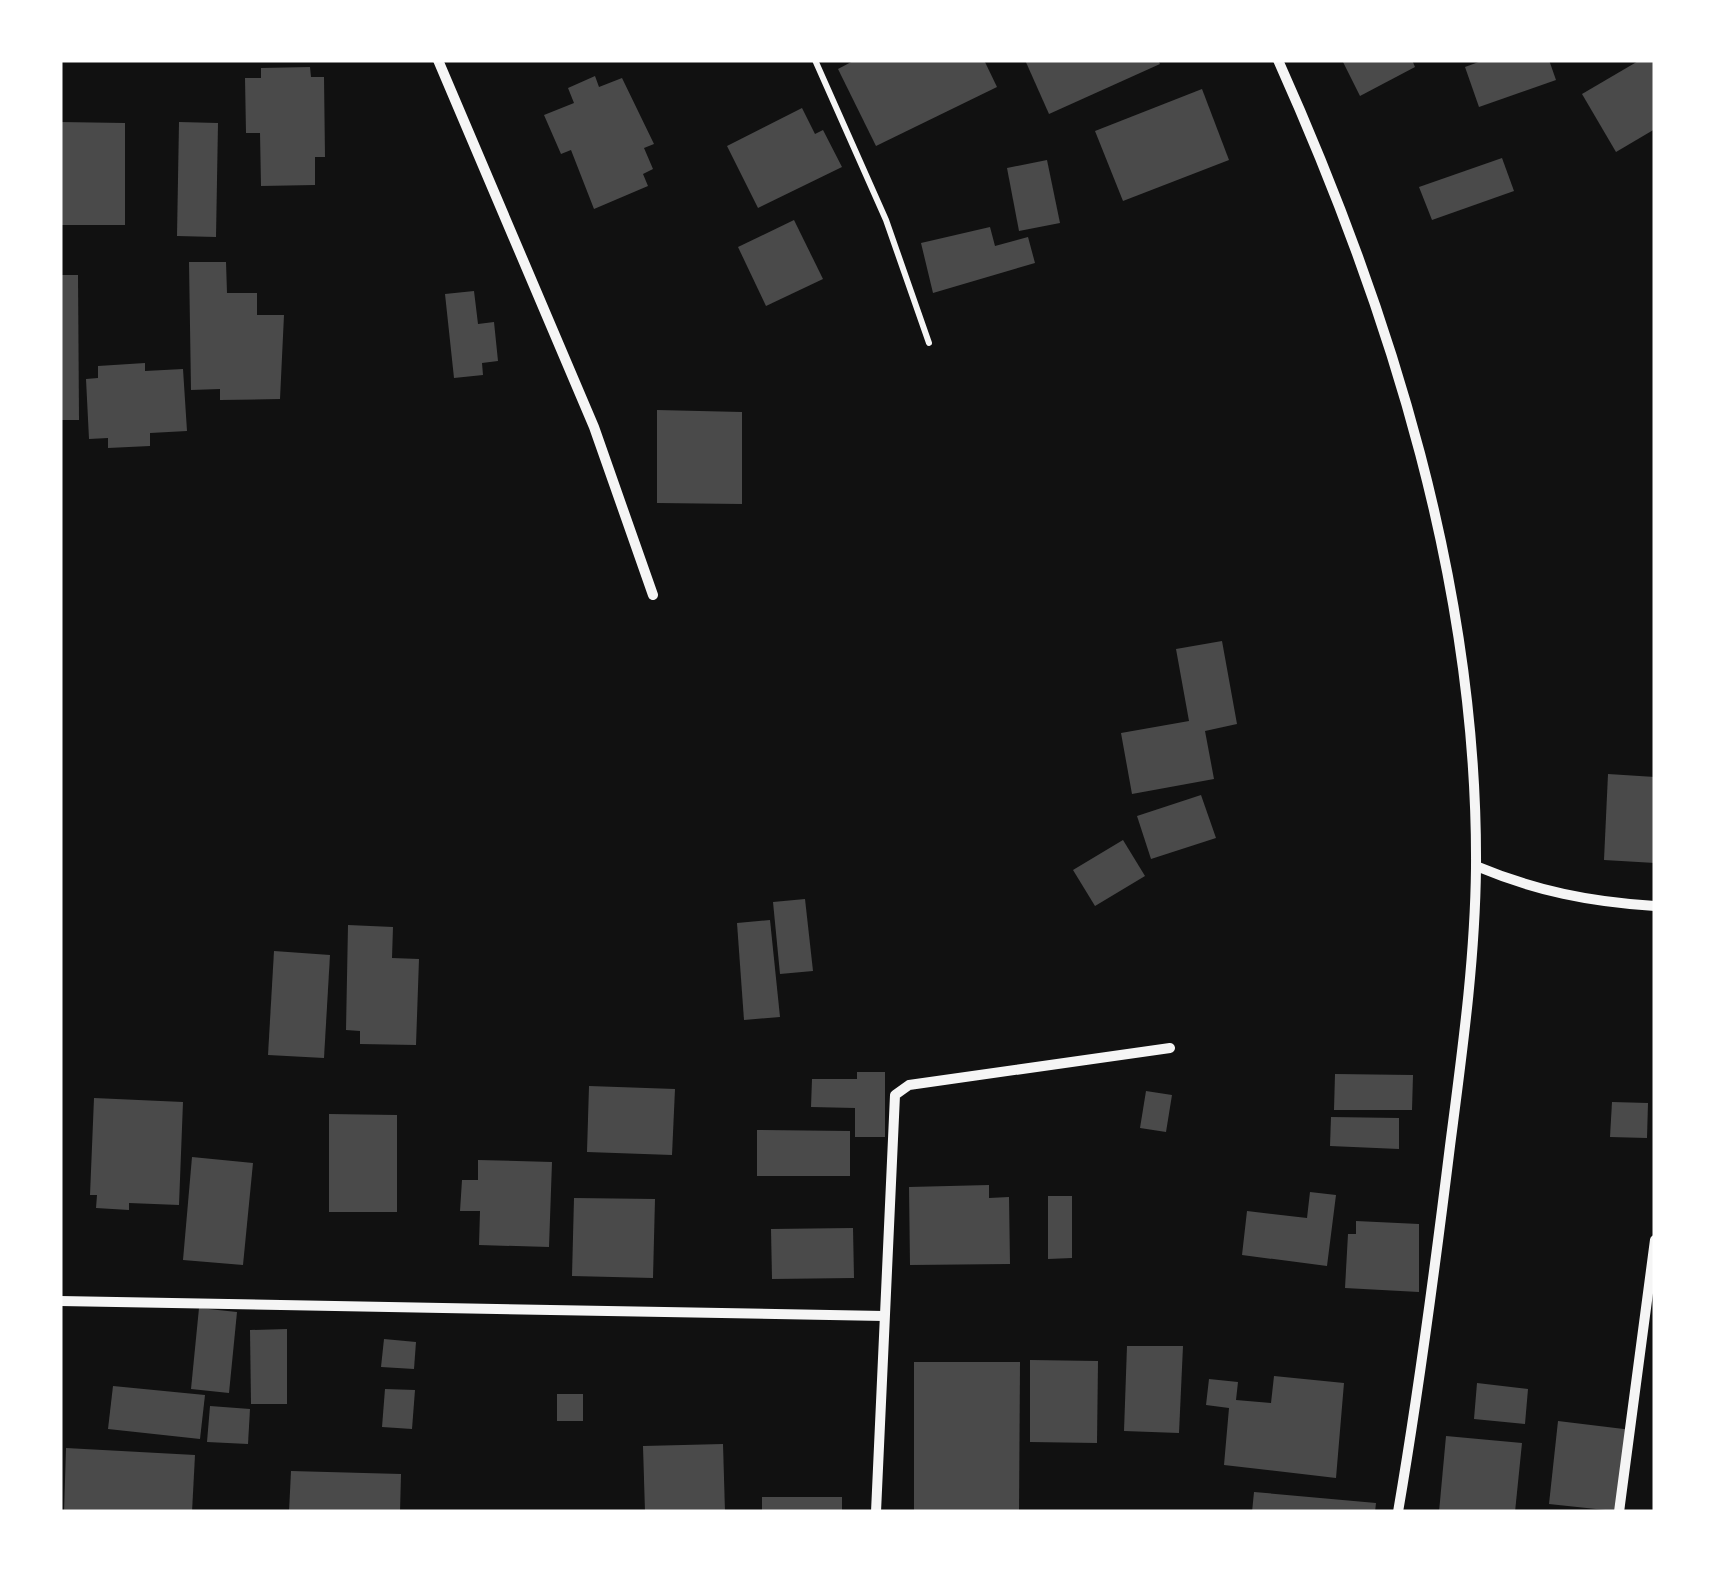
<svg xmlns="http://www.w3.org/2000/svg" width="1715" height="1572" font-family="'Golos Text',sans-serif">
	<style>
		.building { fill: #4a4a4a }
		.lines { fill: none; stroke-linecap: round; stroke-linejoin: round }
		.path { stroke: #f5f5f5; stroke-width: 6 }
		.minor { stroke: #f5f5f5; stroke-width: 10 }
	</style>
	<rect width="100%" height="100%" fill="#111"/>
	<g class="building">
		<polygon points="855,60 984,60 997,87 876,146 838,69"/>
		<polygon points="1025,60 1158,60 1160,64 1049,114"/>
		<polygon points="1342,60 1412,60 1415,67 1360,96"/>
		<polygon points="1484,60 1549,60 1556,80 1479,107 1465,67"/>
		<polygon points="1640,60 1655,60 1655,129 1616,152 1582,94"/>
		<polygon points="310,67 311,77 324,77 325,157 315,157 315,185 261,186 260,133 246,133 245,78 261,78 261,68"/>
		<polygon points="595,76 599,87 622,78 654,144 644,148 653,169 643,174 648,186 594,209 571,150 561,154 544,115 574,103 568,88"/>
		<polygon points="1202,89 1229,160 1123,201 1095,131"/>
		<polygon points="802,108 815,134 823,130 842,167 758,208 727,146"/>
		<polygon points="60,122 125,123 125,225 60,225"/>
		<polygon points="179,122 218,123 216,237 177,236"/>
		<polygon points="1502,158 1514,191 1432,220 1419,187"/>
		<polygon points="1047,160 1060,223 1019,231 1007,168"/>
		<polygon points="794,220 823,279 766,306 738,247"/>
		<polygon points="990,227 995,246 1028,237 1035,263 933,293 921,243"/>
		<polygon points="189,262 226,262 227,293 257,293 257,315 284,315 280,399 220,400 220,389 191,390"/>
		<polygon points="60,275 78,275 79,420 60,420"/>
		<polygon points="474,291 478,324 494,322 498,361 482,363 483,375 454,378 445,294"/>
		<polygon points="145,363 145,371 183,369 187,431 150,433 150,446 108,448 108,438 89,439 86,379 98,378 98,366"/>
		<polygon points="657,410 742,412 742,504 657,503"/>
		<polygon points="1222,641 1237,724 1205,731 1214,779 1132,794 1121,733 1189,721 1176,649"/>
		<polygon points="1608,774 1655,777 1655,863 1604,860"/>
		<polygon points="1201,795 1216,838 1151,859 1137,816"/>
		<polygon points="1123,840 1145,876 1095,906 1073,870"/>
		<polygon points="805,899 813,971 780,974 773,902"/>
		<polygon points="770,920 780,1017 744,1020 737,923"/>
		<polygon points="348,925 393,927 392,958 419,959 416,1045 360,1044 360,1031 346,1030"/>
		<polygon points="274,951 330,955 324,1058 268,1055"/>
		<polygon points="857,1072 885,1072 885,1137 855,1137 855,1108 811,1107 812,1079 857,1079"/>
		<polygon points="1335,1074 1413,1075 1412,1110 1334,1110"/>
		<polygon points="589,1086 675,1089 672,1155 587,1152"/>
		<polygon points="1146,1091 1172,1095 1166,1132 1140,1128"/>
		<polygon points="94,1098 183,1102 179,1205 129,1203 129,1210 96,1208 97,1195 90,1195"/>
		<polygon points="1612,1102 1648,1103 1647,1138 1610,1137"/>
		<polygon points="329,1114 397,1115 397,1212 329,1212"/>
		<polygon points="1331,1117 1399,1118 1399,1149 1330,1146"/>
		<polygon points="757,1130 850,1131 850,1176 757,1176"/>
		<polygon points="192,1157 253,1163 243,1265 183,1260"/>
		<polygon points="478,1160 552,1162 549,1247 479,1245 480,1211 460,1211 462,1180 478,1180"/>
		<polygon points="989,1185 989,1198 1009,1197 1010,1264 910,1265 909,1187"/>
		<polygon points="1310,1192 1336,1195 1327,1266 1242,1255 1247,1211 1307,1218"/>
		<polygon points="1048,1196 1072,1196 1072,1258 1048,1259"/>
		<polygon points="574,1198 655,1199 653,1278 572,1276"/>
		<polygon points="1356,1221 1419,1224 1419,1292 1345,1288 1348,1234 1356,1234"/>
		<polygon points="853,1228 854,1278 772,1279 771,1229"/>
		<polygon points="199,1308 237,1312 229,1393 191,1389"/>
		<polygon points="287,1329 287,1404 251,1404 250,1330"/>
		<polygon points="384,1339 416,1342 414,1369 381,1367"/>
		<polygon points="1127,1346 1183,1346 1179,1433 1124,1431"/>
		<polygon points="1030,1360 1098,1361 1097,1443 1030,1442"/>
		<polygon points="914,1362 1020,1362 1019,1512 914,1512"/>
		<polygon points="1274,1376 1344,1383 1336,1478 1224,1465 1229,1408 1206,1405 1209,1379 1238,1382 1236,1400 1271,1403"/>
		<polygon points="1477,1383 1528,1389 1525,1424 1474,1419"/>
		<polygon points="113,1386 205,1395 200,1439 108,1429"/>
		<polygon points="385,1389 415,1390 412,1429 382,1427"/>
		<rect x="557" y="1394" width="26" height="27"/>
		<polygon points="210,1406 250,1409 248,1444 207,1442"/>
		<polygon points="1558,1421 1632,1430 1624,1512 1549,1504"/>
		<polygon points="1446,1436 1522,1443 1515,1512 1439,1512"/>
		<polygon points="723,1444 725,1512 645,1512 643,1446"/>
		<polygon points="66,1448 195,1455 192,1512 64,1512"/>
		<polygon points="291,1471 401,1474 400,1512 289,1512"/>
		<polygon points="1254,1492 1376,1503 1375,1512 1252,1512"/>
		<rect x="762" y="1497" width="80" height="15"/>
	</g>
	<g class="lines">
		<polyline class="path" points="815,60 886,220 929,343"/>
		<g class="minor">
			<polyline points="438,60 594,427 653,595"/>
			<path d="M1278 60C1391 312 1478 589 1476 868 1475 961 1462 1053 1450 1146 1435 1268 1419 1390 1398 1512"/>
			<path d="M1476 866C1536 891 1590 902 1655 906"/>
			<polyline points="60,1301 884,1316"/>
			<polyline points="876,1512 895,1095 909,1085 1170,1048"/>
			<polyline points="1619,1512 1655,1240"/>
		</g>
	</g>
	<rect width="1715" height="1572" fill="none" stroke="#ffffff" stroke-width="125"/>
</svg>
